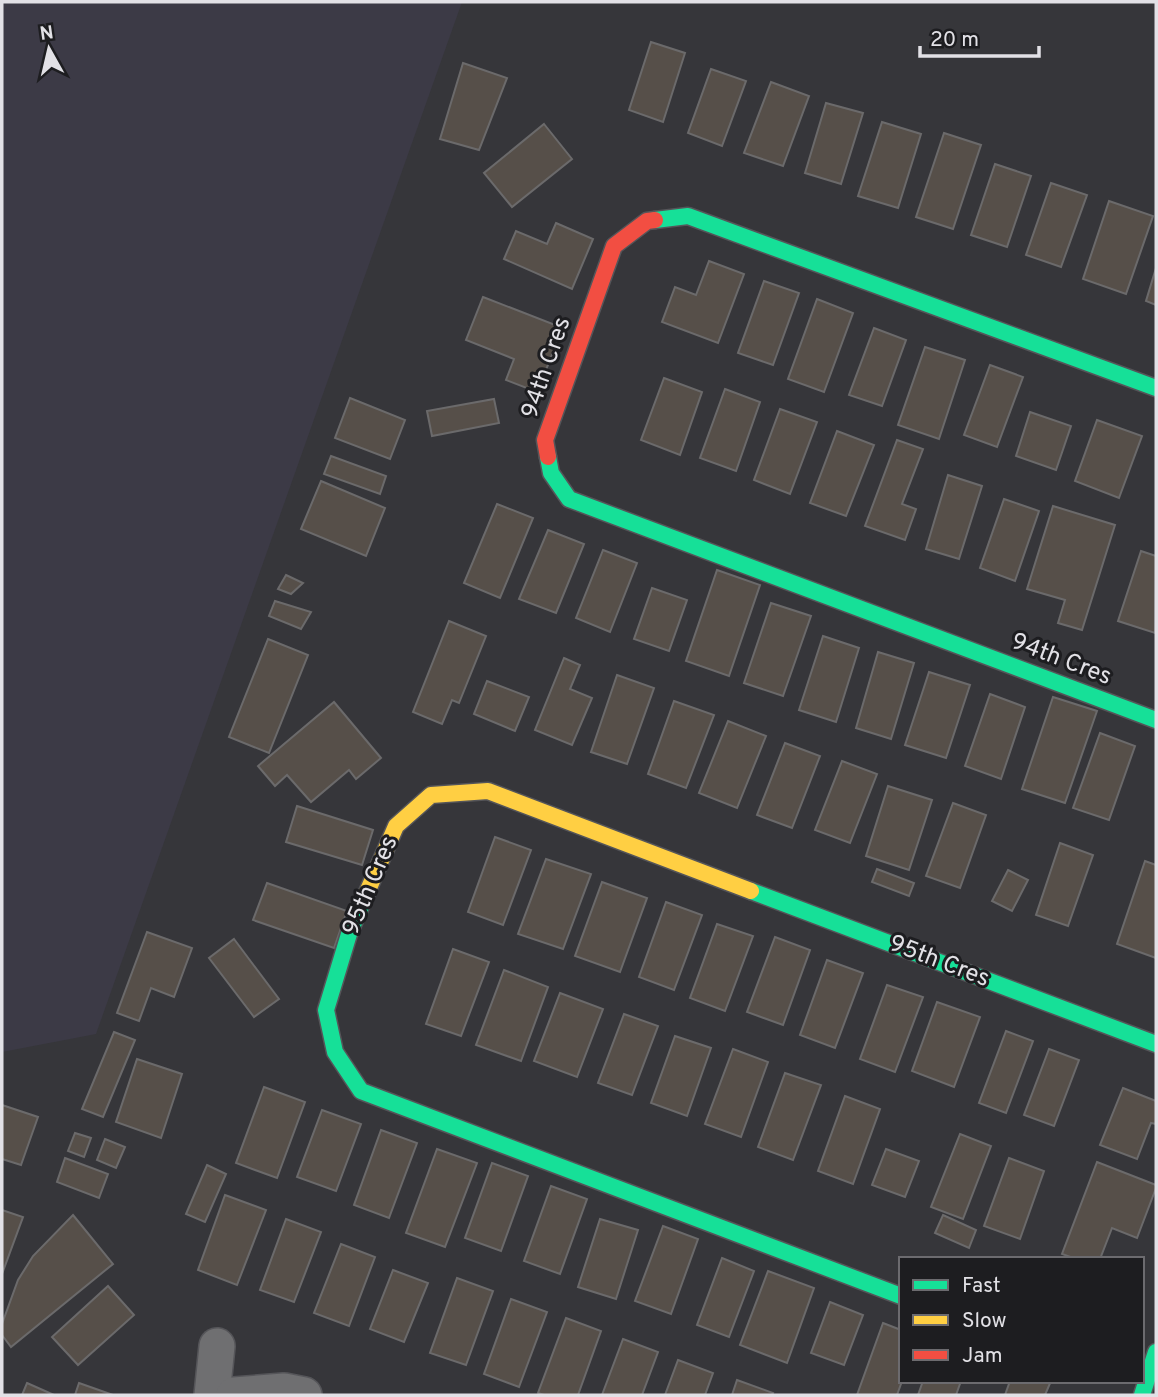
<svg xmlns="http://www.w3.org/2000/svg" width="1158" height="1397" font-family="Overpass,sans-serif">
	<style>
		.built { fill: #3c3a46 }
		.building { fill: #564f49; stroke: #6b6a6b; stroke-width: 2 }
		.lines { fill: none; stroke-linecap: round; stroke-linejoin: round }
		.street-casing { stroke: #555559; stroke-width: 38 }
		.fast-casing { stroke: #555559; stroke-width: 19 }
		.slow-casing { stroke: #555559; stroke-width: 19 }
		.jam-casing { stroke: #555559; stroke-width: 19 }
		.street { stroke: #6f6f71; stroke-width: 35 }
		.fast { stroke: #16e098; stroke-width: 16 }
		.slow { stroke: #ffcf43; stroke-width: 16 }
		.jam { stroke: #f24e42; stroke-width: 16 }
		.labels { text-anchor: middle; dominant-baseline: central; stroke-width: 6; stroke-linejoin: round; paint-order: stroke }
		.street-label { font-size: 24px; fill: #e2e1e6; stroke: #1d1d20 }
	</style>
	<rect width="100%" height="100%" fill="#36363a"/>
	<polygon class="built" points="2,2 462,2 96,1034 2,1052"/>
	<g class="building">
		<polygon points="651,42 685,53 663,122 629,110"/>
		<polygon points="463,63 507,78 479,150 440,139"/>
		<polygon points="711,69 746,81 722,146 688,133"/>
		<polygon points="771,82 809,96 783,166 744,153"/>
		<polygon points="826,103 863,113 841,184 805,173"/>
		<polygon points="882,122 921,134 898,208 858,196"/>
		<polygon points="544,124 572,159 512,207 484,173"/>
		<polygon points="944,133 981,145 953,229 916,217"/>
		<polygon points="995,164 1031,176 1007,247 971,235"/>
		<polygon points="1051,183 1087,195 1061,267 1026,255"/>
		<polygon points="1109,201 1153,216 1126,294 1083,279"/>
		<polygon points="556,223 593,239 572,289 504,259 516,231 547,244"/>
		<polygon points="709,261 744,274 718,343 662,322 675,287 696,295"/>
		<polygon points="1156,268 1156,305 1146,301"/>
		<polygon points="764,281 799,293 773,365 738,353"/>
		<polygon points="483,297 563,328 537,392 506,380 514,359 466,340"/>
		<polygon points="817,299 853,313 824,392 788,379"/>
		<polygon points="874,328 906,340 882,406 849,395"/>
		<polygon points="925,347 965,360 939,439 898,425"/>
		<polygon points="990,365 1023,377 997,447 964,435"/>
		<polygon points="664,378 702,392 680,455 641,440"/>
		<polygon points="725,389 760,402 736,471 700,458"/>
		<polygon points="350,398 405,420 390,459 335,438"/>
		<polygon points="494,399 499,423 432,436 427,411"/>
		<polygon points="780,409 817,422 790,494 754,480"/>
		<polygon points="1030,412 1071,426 1056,470 1016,456"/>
		<polygon points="1097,420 1142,436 1119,498 1075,481"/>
		<polygon points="837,431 874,445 846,516 810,503"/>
		<polygon points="897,440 923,449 902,504 916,509 905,540 865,526"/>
		<polygon points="331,456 386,476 380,494 324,474"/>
		<polygon points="948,475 982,486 959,559 926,549"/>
		<polygon points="321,481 385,508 366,556 301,529"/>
		<polygon points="1004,499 1039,511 1015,581 980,568"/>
		<polygon points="497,504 533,518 500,598 464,583"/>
		<polygon points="1053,506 1115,525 1082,630 1058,623 1065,600 1027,589"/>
		<polygon points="548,530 584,544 556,613 519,599"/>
		<polygon points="603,550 637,563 610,632 576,618"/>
		<polygon points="1141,551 1156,556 1155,633 1118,621"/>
		<polygon points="717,570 760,585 729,676 686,661"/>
		<polygon points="286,575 303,583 291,594 278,589"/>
		<polygon points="652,588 687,600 669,651 634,639"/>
		<polygon points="275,601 311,612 301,629 269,616"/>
		<polygon points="771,603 811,616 783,696 744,683"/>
		<polygon points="449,621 486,636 459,703 452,700 442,724 413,712"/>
		<polygon points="823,636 859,648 836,722 799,710"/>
		<polygon points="268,639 308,655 269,753 229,737"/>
		<polygon points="878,652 914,663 891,739 856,728"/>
		<polygon points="564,658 580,665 570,689 592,698 572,745 535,730"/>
		<polygon points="929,672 970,685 946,758 905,745"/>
		<polygon points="617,675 654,688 627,764 591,752"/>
		<polygon points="487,681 529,697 515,731 474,714"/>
		<polygon points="990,694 1025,707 1001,779 965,766"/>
		<polygon points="1053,697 1097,711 1065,803 1022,789"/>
		<polygon points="674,701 714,715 686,788 648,774"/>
		<polygon points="334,702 381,758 356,779 349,770 311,802 287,775 275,786 258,766"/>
		<polygon points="728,721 766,736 737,808 699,793"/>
		<polygon points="1100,733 1135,746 1109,820 1073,808"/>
		<polygon points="785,743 820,756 792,828 757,815"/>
		<polygon points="842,761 877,774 850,843 815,830"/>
		<polygon points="888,786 932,800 909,870 866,856"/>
		<polygon points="953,803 986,815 960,888 926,876"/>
		<polygon points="297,806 373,830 362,865 286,842"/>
		<polygon points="495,837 531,850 503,925 468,912"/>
		<polygon points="1060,843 1093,855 1068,926 1036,915"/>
		<polygon points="546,859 591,874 563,949 518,934"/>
		<polygon points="1145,861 1156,865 1156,958 1117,944"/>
		<polygon points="877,869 914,883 909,896 872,882"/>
		<polygon points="1008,870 1028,880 1012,911 992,901"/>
		<polygon points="602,882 647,898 620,972 575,956"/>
		<polygon points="267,883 347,911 334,948 253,920"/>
		<polygon points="666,902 702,915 674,990 639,977"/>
		<polygon points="717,924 753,936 725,1011 690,998"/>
		<polygon points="147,932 192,948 174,997 151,988 139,1021 117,1013"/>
		<polygon points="775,937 810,950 783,1025 747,1012"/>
		<polygon points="234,939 279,999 254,1017 209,958"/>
		<polygon points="453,949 489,962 461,1036 426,1024"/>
		<polygon points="827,960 863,973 835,1048 800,1035"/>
		<polygon points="504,970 548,987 521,1061 476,1045"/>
		<polygon points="887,985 923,997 895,1072 860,1059"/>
		<polygon points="560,993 603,1009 577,1077 534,1061"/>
		<polygon points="937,1002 980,1017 954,1087 912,1071"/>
		<polygon points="624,1014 658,1026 632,1095 598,1083"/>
		<polygon points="1006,1031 1033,1041 1006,1113 979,1103"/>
		<polygon points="114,1032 135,1040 103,1117 82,1109"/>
		<polygon points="675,1036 711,1048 687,1116 651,1103"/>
		<polygon points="733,1049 768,1062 741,1137 705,1124"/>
		<polygon points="1049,1049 1079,1060 1054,1126 1024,1115"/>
		<polygon points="137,1059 182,1074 161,1138 116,1122"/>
		<polygon points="785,1073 821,1085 793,1160 758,1147"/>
		<polygon points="264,1087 305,1102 277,1178 236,1163"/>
		<polygon points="1123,1088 1156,1101 1156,1124 1151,1123 1137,1159 1100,1145"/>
		<polygon points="845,1096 880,1109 853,1184 818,1171"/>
		<polygon points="2,1105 38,1117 21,1165 2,1159"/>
		<polygon points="322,1110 361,1124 336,1191 297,1177"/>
		<polygon points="381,1130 417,1143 389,1218 354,1205"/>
		<polygon points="75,1133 91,1138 84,1157 68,1151"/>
		<polygon points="960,1134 991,1146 963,1219 931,1207"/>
		<polygon points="105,1139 125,1147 116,1168 97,1160"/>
		<polygon points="437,1149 477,1163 445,1247 406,1233"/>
		<polygon points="886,1149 919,1161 905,1197 872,1185"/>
		<polygon points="65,1158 108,1174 99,1198 57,1182"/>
		<polygon points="1009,1158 1044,1171 1020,1239 984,1226"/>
		<polygon points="1097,1162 1156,1185 1156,1188 1137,1238 1112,1228 1100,1259 1076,1259 1062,1254"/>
		<polygon points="492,1163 528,1176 501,1251 465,1238"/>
		<polygon points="207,1165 226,1174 205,1222 186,1214"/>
		<polygon points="551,1186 587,1199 560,1274 524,1261"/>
		<polygon points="225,1195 266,1210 237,1285 198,1270"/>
		<polygon points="2,1210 23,1217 2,1274"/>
		<polygon points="73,1215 113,1264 11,1347 2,1335 2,1324 18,1280 33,1256"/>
		<polygon points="943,1215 976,1230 969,1248 935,1233"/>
		<polygon points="286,1219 321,1232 294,1302 260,1290"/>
		<polygon points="600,1219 638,1230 616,1299 578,1287"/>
		<polygon points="663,1226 698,1239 671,1314 635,1301"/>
		<polygon points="341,1244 375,1257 349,1326 314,1313"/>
		<polygon points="722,1258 754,1271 729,1337 697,1325"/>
		<polygon points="393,1270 428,1283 404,1342 370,1329"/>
		<polygon points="768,1271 814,1288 787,1363 740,1345"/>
		<polygon points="457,1278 493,1291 466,1365 430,1353"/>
		<polygon points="108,1286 134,1315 78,1365 52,1337"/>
		<polygon points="511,1299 547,1312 519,1387 484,1374"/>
		<polygon points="830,1302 863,1315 844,1365 811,1353"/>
		<polygon points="566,1318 601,1331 578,1395 544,1395 538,1393"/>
		<polygon points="883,1323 901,1330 902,1381 897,1395 857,1395"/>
		<polygon points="623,1339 658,1352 642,1395 602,1395"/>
		<polygon points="678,1360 713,1373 705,1395 665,1395"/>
		<polygon points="737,1380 773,1393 772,1395 732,1395"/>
		<polygon points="923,1381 961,1381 956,1395 918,1395"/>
		<polygon points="1010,1381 1051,1381 1045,1395 1005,1395"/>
		<polygon points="27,1383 54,1395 22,1395"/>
		<polygon points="79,1383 113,1395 75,1395"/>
	</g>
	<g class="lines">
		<g class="street-casing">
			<g id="street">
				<polyline points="212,1395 217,1346"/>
				<polyline points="234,1395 284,1391 304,1395"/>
			</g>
		</g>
		<g class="fast-casing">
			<g id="fast">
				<polyline points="655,220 688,216 1156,388"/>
				<polyline points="548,457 551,473 569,499 1156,720"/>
				<polyline points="751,891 1156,1044"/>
				<polyline points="365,897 349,934 326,1010 335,1052 361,1091 901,1296"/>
				<polyline points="1142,1395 1156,1352"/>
			</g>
		</g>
		<g class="slow-casing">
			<polyline id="slow" points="365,897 396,826 431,795 488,791 751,891"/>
		</g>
		<g class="jam-casing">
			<polyline id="jam" points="548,457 545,440 614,246 647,221 655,220"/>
		</g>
		<use href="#street" class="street"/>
		<use href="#fast" class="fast"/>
		<use href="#slow" class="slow"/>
		<use href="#jam" class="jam"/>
	</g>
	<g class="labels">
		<g class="street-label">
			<text transform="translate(547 368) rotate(-71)">94th Cres</text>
			<text transform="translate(1061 660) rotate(21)">94th Cres</text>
			<text transform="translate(371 886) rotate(-67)">95th Cres</text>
			<text transform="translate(939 962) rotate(21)">95th Cres</text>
		</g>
	</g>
	<rect width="1158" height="1397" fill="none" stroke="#e2e1e6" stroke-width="7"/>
	<rect x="899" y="1257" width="245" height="126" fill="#1d1d20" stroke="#6c6b6f" stroke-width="2"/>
	<rect x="913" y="1280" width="35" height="10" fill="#16e098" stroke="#6c6b6f" stroke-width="2"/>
	<text x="962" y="1292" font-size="21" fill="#e2e1e6">Fast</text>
	<rect x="913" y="1315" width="35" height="10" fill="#ffcf43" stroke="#6c6b6f" stroke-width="2"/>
	<text x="962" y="1327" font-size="21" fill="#e2e1e6">Slow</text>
	<rect x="913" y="1350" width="35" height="10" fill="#f24e42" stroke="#6c6b6f" stroke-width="2"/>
	<text x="962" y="1362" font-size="21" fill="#e2e1e6">Jam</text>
	<g transform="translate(49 49) rotate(352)" stroke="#1d1d20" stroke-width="5" paint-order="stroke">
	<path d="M0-5L12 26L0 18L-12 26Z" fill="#e2e1e6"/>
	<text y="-10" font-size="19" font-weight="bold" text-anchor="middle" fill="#e2e1e6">N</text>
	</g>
	<path d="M920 46v10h119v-10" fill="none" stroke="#e2e1e6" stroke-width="3.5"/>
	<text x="930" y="46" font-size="21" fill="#e2e1e6" stroke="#1d1d20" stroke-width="5" paint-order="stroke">20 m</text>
</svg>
